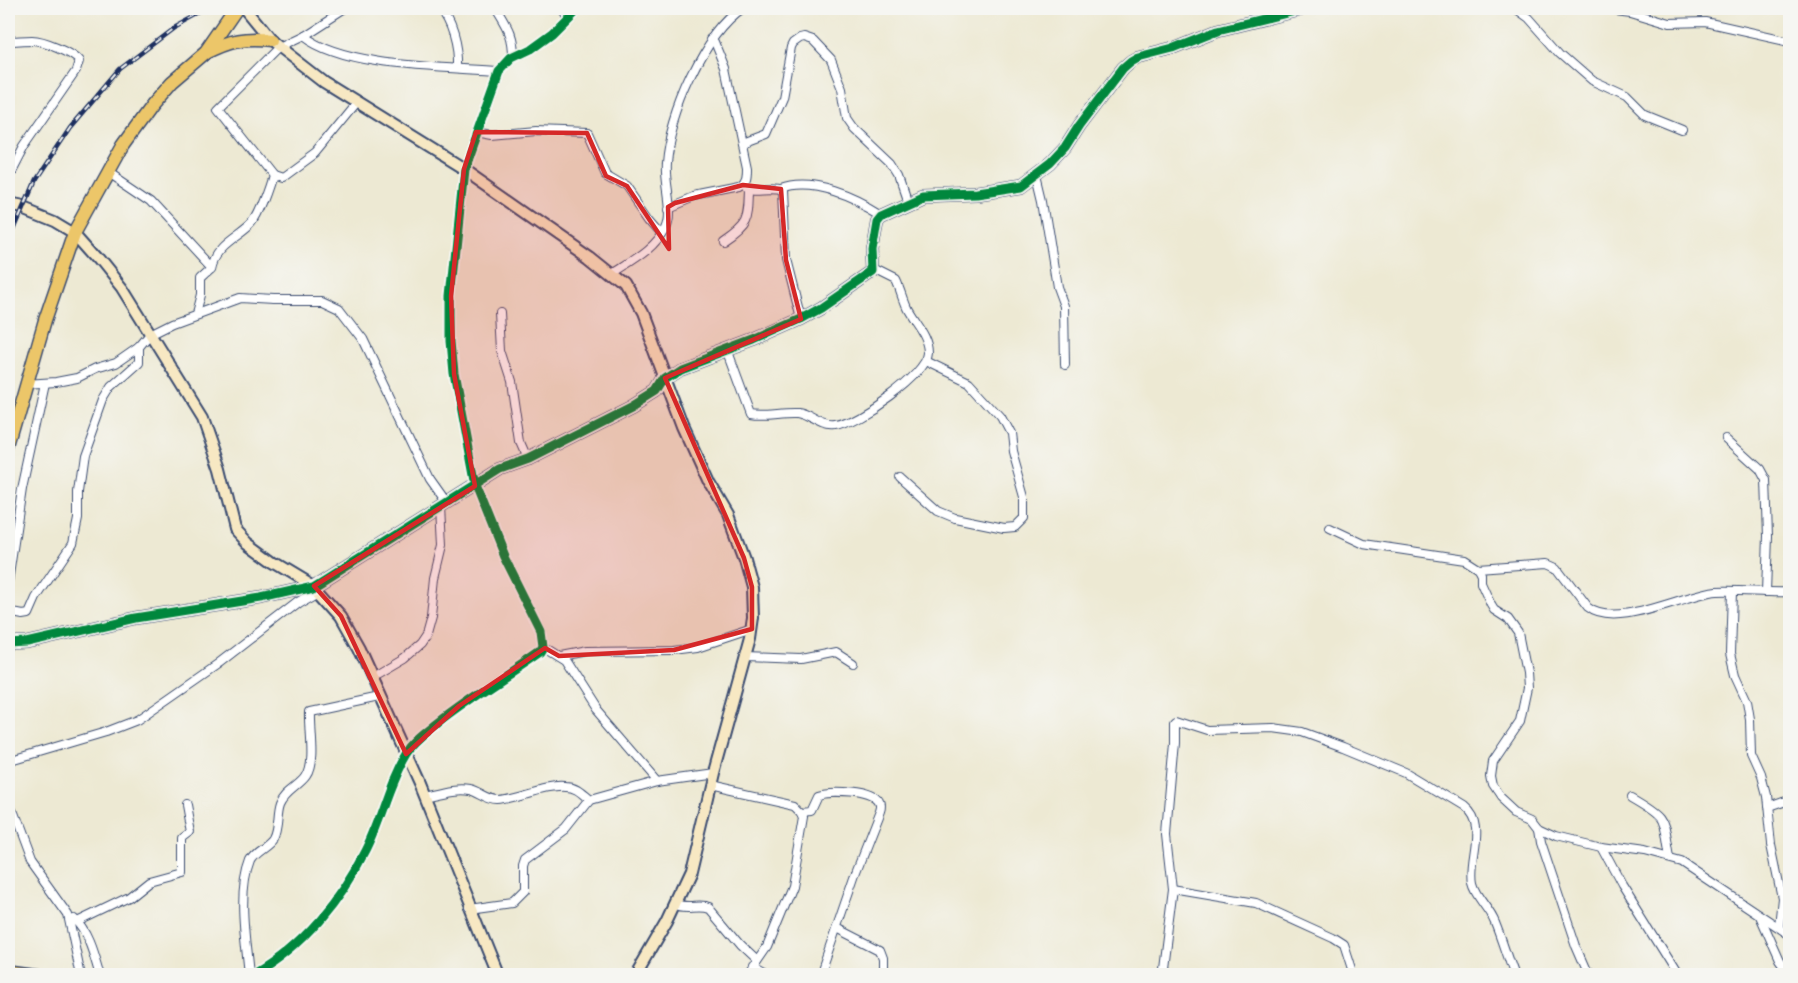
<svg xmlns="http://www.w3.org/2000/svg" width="1798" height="983" font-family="'Libre Bodoni',serif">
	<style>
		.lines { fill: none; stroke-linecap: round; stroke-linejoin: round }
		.street-casing { stroke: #3a4b70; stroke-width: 10 }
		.secondary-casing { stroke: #3a4b70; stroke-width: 14 }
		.primary-casing { stroke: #3a4b70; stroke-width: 15 }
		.street { stroke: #fff; stroke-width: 8 }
		.secondary { stroke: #f7e8c3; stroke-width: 10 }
		.primary { stroke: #ecc669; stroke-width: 12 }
		.rail-casing { stroke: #1b2f5e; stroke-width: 4.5 }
		.rail { stroke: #f6f6f2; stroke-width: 2; stroke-dasharray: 7; stroke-linecap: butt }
		.cycleway-casing { stroke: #f6f6f2; stroke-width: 13 }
		.cycleway { stroke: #00873e; stroke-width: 9 }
		.marked { fill: #d62828; fill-opacity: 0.2; stroke: #d62828; stroke-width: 4.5; stroke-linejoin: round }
	</style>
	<rect width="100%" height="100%" fill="#f6f6f2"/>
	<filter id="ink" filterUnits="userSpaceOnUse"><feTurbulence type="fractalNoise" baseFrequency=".0167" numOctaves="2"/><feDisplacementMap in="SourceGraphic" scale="12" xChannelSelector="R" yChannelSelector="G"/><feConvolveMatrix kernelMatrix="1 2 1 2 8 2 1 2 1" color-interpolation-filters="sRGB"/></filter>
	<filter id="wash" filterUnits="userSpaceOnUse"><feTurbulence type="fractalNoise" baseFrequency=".008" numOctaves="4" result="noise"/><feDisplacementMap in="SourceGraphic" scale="24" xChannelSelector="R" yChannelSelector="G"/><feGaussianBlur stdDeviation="1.35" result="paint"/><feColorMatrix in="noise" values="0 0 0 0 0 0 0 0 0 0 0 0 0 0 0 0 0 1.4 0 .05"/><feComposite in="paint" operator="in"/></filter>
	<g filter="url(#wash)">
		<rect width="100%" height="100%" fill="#ede9d3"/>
	</g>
	<g filter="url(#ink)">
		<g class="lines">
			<g class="street-casing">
				<g id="street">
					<path d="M438 8C451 22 458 48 457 68"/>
					<path d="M495 8C506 27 513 34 513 57"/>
					<polyline points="561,8 567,16"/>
					<polyline points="1515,8 1529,18 1560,53 1592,81 1627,97 1645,115 1682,130"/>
					<polyline points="1607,8 1630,11 1670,23 1705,22 1790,41"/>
					<path d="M303 35C345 68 445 67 499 71"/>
					<path d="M8 41C16 41 24 40 32 40 43 40 73 52 79 61L76 71 24 146 8 177"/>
					<polyline points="476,132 492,135 536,131 587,133 605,173 627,186 649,218 662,233"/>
					<polyline points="742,143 766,134 782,97 791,48 793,44 800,39 804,38 813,41 831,60 842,88 847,118 854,128 892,164 899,175 908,201"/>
					<polyline points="108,172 151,201 212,267 200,278 200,295 195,314"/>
					<polyline points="272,175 218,107 278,47 303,35 345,8"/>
					<polyline points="1037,175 1043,200 1057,287 1064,306 1065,365"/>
					<path d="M743 185C754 193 770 185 783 190L786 260 801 319"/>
					<path d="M781 189C811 177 856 198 881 214"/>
					<path d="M668 207 694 196 739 187C747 183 747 175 747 167L726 69 715 42 712 39"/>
					<path d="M723 241C749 224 748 219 749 189"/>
					<path d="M212 267C216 244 237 239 252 223 259 215 269 186 272 175L281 178 315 153 356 103"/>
					<path d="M612 274C632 261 655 249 666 226 674 210 663 182 665 163 668 117 704 34 743 8"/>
					<polyline points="500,314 502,351 512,382 521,443 528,459"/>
					<path d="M727 349 751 414C766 417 782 412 797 413 811 415 821 428 836 426 857 423 927 375 928 353 928 335 913 321 906 307 902 298 900 289 896 281L874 270"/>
					<polyline points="26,384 56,382 77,378 95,369 116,363 139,347 150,334 172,323 240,298 273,300 322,300 339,308 363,339 430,479 447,503"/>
					<polyline points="1726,438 1760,469 1766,480 1768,536 1766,592"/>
					<polyline points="900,477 938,511 955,518 1004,528 1015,527 1024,518 1024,497 1011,451 1009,433 1000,416 969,382 926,361"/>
					<polyline points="1330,528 1364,544 1464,559 1478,568 1481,574 1481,583 1491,605 1494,610 1508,619 1518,633 1526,673 1527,688 1520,721 1493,761 1491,776 1493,786 1501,798 1516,812 1532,819 1539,828 1556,836 1601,847 1645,853 1682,863 1790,935"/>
					<path d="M1478 568 1548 563 1557 567 1588 608C1616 631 1684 594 1717 591 1741 590 1766 593 1790 592"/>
					<polyline points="8,582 22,489 45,383"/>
					<polyline points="1732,591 1730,654 1735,675 1747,701 1750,719 1751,756 1761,778 1766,797 1771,845 1782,898 1779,926"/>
					<polyline points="8,612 23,615 29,614 36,598 73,543 78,519 78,492 83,456 103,400 111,387 139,362 139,347"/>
					<polyline points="543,647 564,660 596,710 657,781"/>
					<polyline points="559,656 585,651 674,650 698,647 752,629"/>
					<polyline points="745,657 801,659 836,652 853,663"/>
					<polyline points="371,678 405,658 420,645 426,636 431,618 435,578 443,545 441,506"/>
					<polyline points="8,761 106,732 137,720 219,663 298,602 319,590"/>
					<polyline points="710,785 795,804 802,811 804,816 792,886 767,947 747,976"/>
					<path d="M425 795C439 792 457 786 471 789 482 791 488 800 501 800 521 798 548 785 565 787 576 787 581 794 589 800"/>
					<path d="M1630 795C1670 818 1662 817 1670 859"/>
					<polyline points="8,803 30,862 68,915 81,976"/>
					<polyline points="1767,808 1790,800"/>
					<path d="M802 811 812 810 819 795C830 791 874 792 879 804 881 807 880 810 879 813L855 874 820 976"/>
					<polyline points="1539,828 1541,841 1576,946 1589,976"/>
					<polyline points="1601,847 1622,886 1678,976"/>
					<polyline points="1173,889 1256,903 1333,938 1344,945 1354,976"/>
					<path d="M677 904C687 909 697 903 708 907L740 945 757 961"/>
					<polyline points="469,909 512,903 523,892 523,866 525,860 566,829 589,800 657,781 713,773"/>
					<polyline points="1760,916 1780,961 1790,975"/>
					<path d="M74 919C89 933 94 956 100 976"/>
					<polyline points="77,922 129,897 149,881 182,872 182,838 190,832 185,805"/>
					<polyline points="837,928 880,950 883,958 883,976"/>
					<polyline points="752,967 768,976"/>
					<path d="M249 976C246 941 237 894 250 861 255 851 267 848 273 839 279 828 276 814 280 803 285 790 298 786 305 776 315 762 308 729 309 712L379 697"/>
					<path d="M253 976C302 948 340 901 365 851 381 820 387 785 406 754 414 741 427 732 438 723 471 697 506 676 540 652L543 647 541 632 503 556 475 486 454 374 451 341V296L464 169 499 71 511 58 530 49 552 33 577 8"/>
					<path d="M1162 976 1173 889 1167 834 1175 743V721L1176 720 1207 730 1273 728 1302 732 1343 747 1406 773 1464 808C1487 826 1467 859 1472 883 1475 897 1490 909 1495 923 1502 940 1507 958 1514 976"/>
				</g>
			</g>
			<g class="secondary-casing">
				<g id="secondary">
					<polyline points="244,8 270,40 324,82 464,169 590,257 626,286 641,313 684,428 708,481 728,515 744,558 752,587 753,618 750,639 713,773 689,874 667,921 635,976"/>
					<polyline points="8,204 23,207 55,220 75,232 98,258 122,288 202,417 220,469 235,529 248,543 274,562 314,586 341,616 359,648 420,783 498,976"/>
					<polyline points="8,644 27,643 136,618 261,598 314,586 500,469 528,459 633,406 657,391 665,378 680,368 754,340 801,319 821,308 873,272 872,249 877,219 881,214 923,195 975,193 1021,186 1050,164 1065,148 1079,126 1123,68 1131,61 1138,57 1173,48 1218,30 1307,8"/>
				</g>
			</g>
			<g class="primary-casing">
				<g id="primary">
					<path d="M207 52C231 40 244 37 270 40"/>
					<polyline points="8,449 45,320 75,232 123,145 152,105 172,82 206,53 237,8"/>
					<polyline points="8,971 44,976"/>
				</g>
			</g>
			<use href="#street" class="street"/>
			<use href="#secondary" class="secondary"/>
			<use href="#primary" class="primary"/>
			<g class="rail-casing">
				<polyline id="rail" points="8,243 34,182 70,128 120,69 174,28 211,8"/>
			</g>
			<use href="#rail" class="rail"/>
			<g class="cycleway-casing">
				<g id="cycleway">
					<polyline points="8,644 27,643 136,618 261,598 314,586 500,469 528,459 633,406 657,391 665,378 680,368 754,340 801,319 821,308 873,272 872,249 877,219 881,214 923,195 975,193 1021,186 1050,164 1065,148 1079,126 1123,68 1131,61 1138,57 1173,48 1218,30 1307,8"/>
					<path d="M253 976C302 948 340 901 365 851 381 820 387 785 406 754 414 741 427 732 438 723 471 697 506 676 540 652L543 647 541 632 503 556 475 486 454 374 451 341V296L464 169 499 71 511 58 530 49 552 33 577 8"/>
				</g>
			</g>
			<use href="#cycleway" class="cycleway"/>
		</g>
	</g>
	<path class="marked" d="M476 132 587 133 606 176 627 186 669 249 668 207 675 203 743 185 781 189 786 260 801 319 665 378 744 558 752 587V629L674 650 559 656 545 648 459 706 406 754 341 616 314 586 475 486 454 374 451 296 464 169Z"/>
	<rect width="1798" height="983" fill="none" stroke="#f6f6f2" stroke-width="30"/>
</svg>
